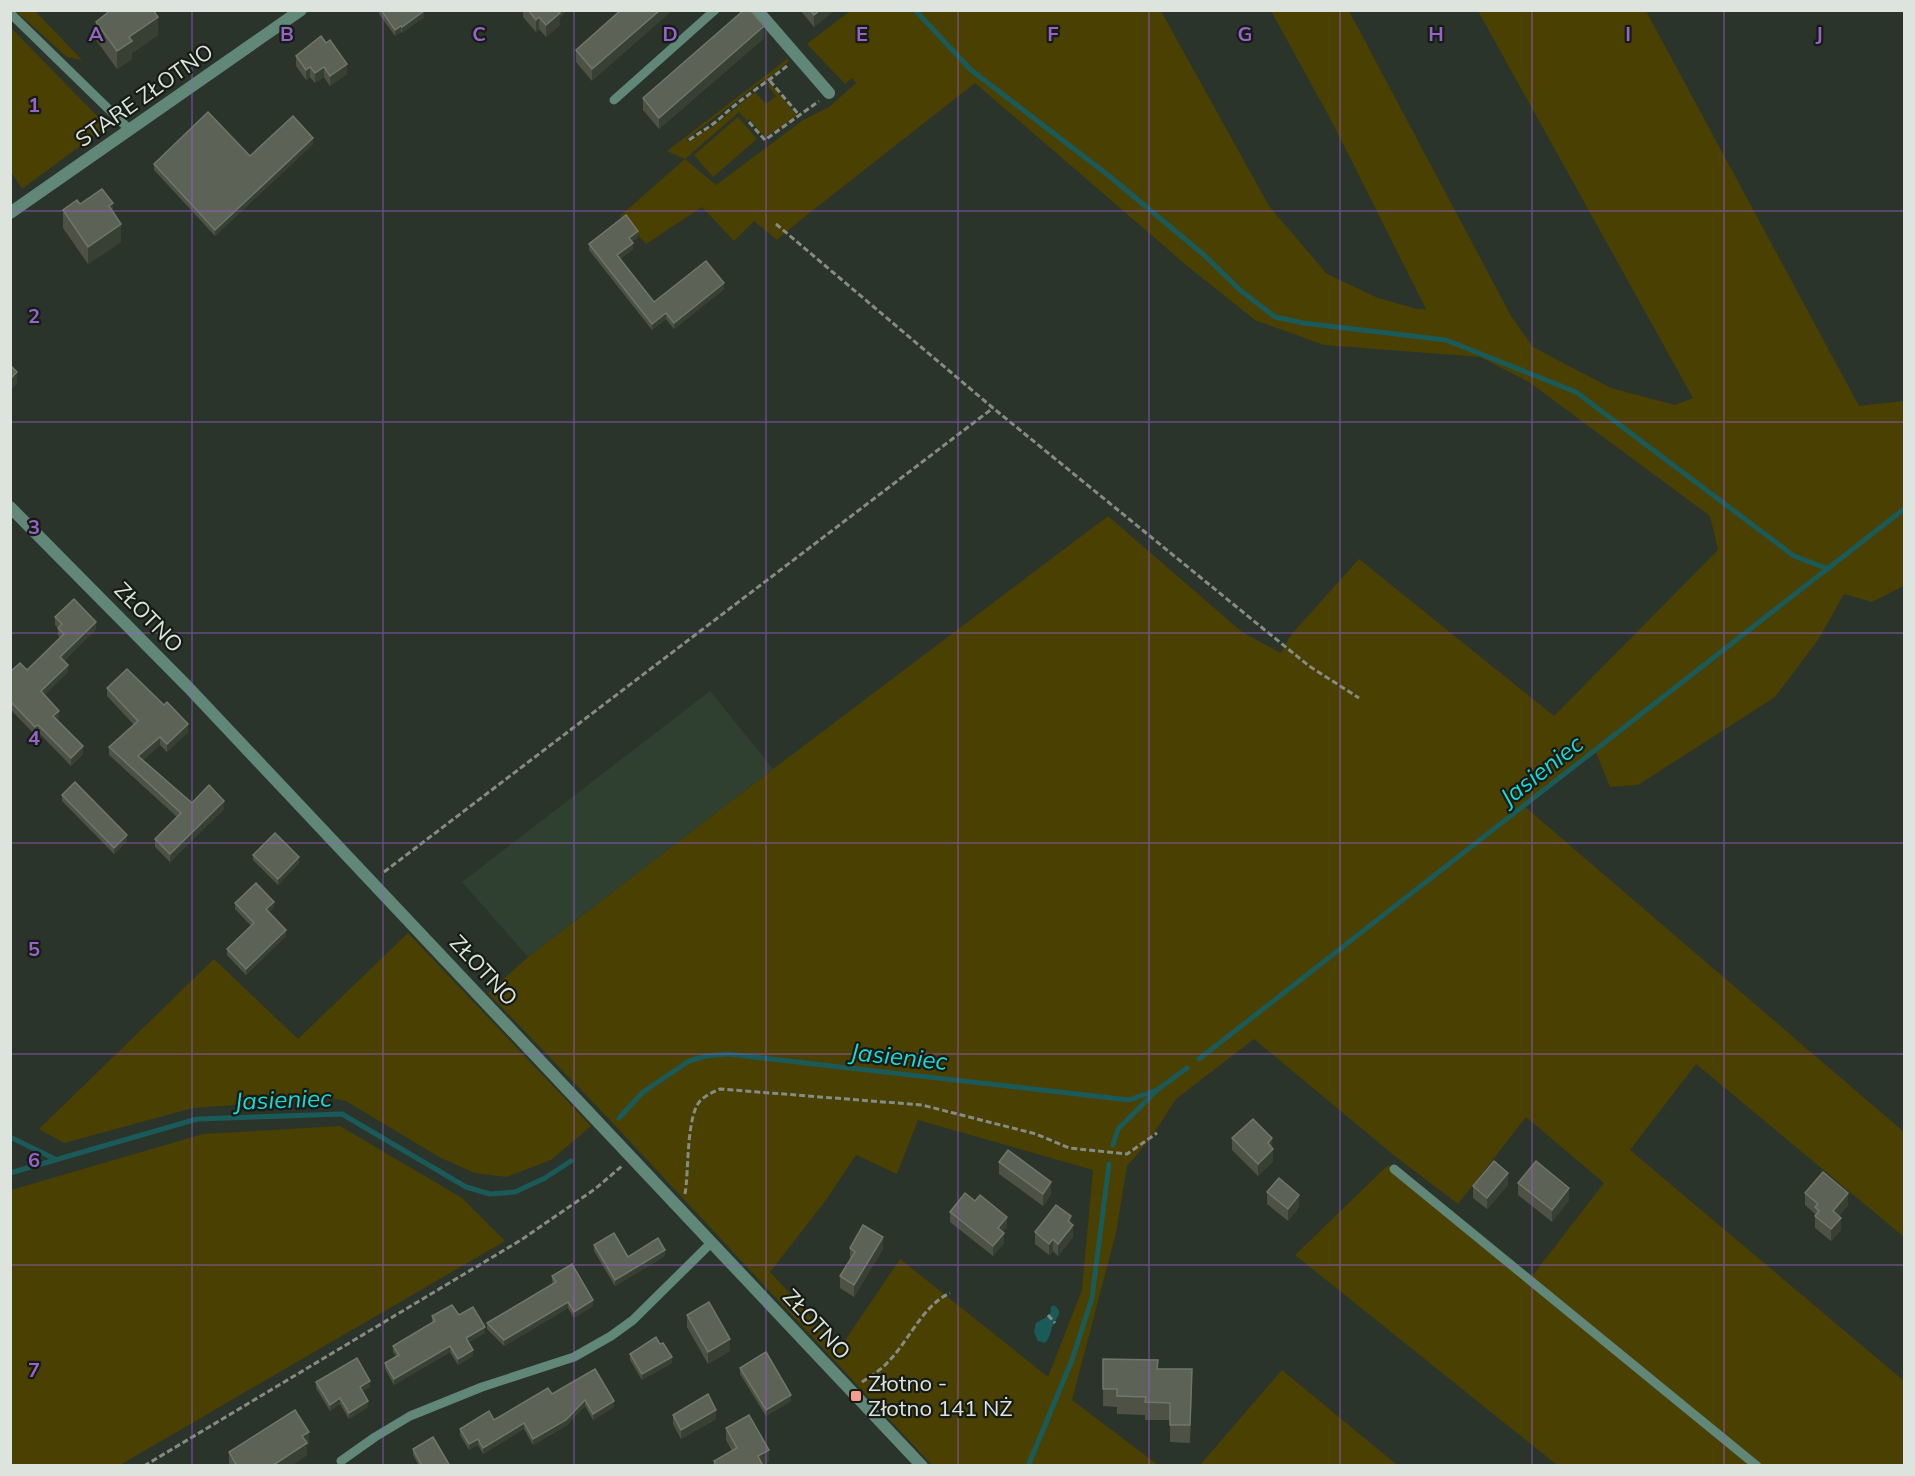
<svg xmlns="http://www.w3.org/2000/svg" width="1915" height="1476" font-family="Mulish,sans-serif">
	<style>
		.built { fill: #2f3f30 }
		.green { fill: #4a4002; fill-rule: evenodd }
		.water { fill: #1a5a59 }
		.lines { fill: none; stroke-linecap: round; stroke-linejoin: round }
		.stream { stroke: #1a5a59; stroke-width: 5 }
		.path { stroke: #848c84; stroke-width: 3; stroke-dasharray: 6 3; stroke-linecap: butt }
		.service { stroke: #618779; stroke-width: 9 }
		.minor { stroke: #618779; stroke-width: 12 }
		.tertiary { stroke: #618779; stroke-width: 12 }
		.wall { fill: #4d5244 }
		.shaded-wall { fill: #383f33 }
		.building { fill: #5c6255; stroke: #70766a; stroke-width: 1.5 }
		.grid { fill: none; stroke: #9863c8; stroke-width: 1.5; stroke-opacity: 0.55 }
		.poi-dot { fill: #f59c91; stroke: #161b16; stroke-width: 2 }
		.labels { text-anchor: middle; dominant-baseline: central; stroke-width: 4.5; stroke-linejoin: round; paint-order: stroke }
		.street-label { font-size: 22px; fill: #dde3dd; stroke: #161b16 }
		.poi-label { font-size: 22px; fill: #dde3dd; stroke: #161b16; text-anchor: start }
		.water-label { font-size: 24px; font-style: italic; fill: #19dad7; stroke: #161b16 }
		.grid-label { font-size: 20px; text-anchor: middle; font-weight: bold; fill: #9863c8; stroke: #161b16; stroke-width: 4.5; stroke-linejoin: round; paint-order: stroke }
	</style>
	<rect width="100%" height="100%" fill="#2a342a"/>
	<polygon class="built" points="710,691 773,769 528,957 462,882"/>
	<g class="green">
		<polygon points="16,11 37,11 36,12 82,60 67,57"/>
		<path d="M850 11H1161L1269 206 1327 274 1378 298 1417 309H1426L1332 122 1271 11H1349L1511 316 1533 347 1611 388 1675 405 1693 398 1478 11H1646L1859 406 1904 401V586L1872 602 1844 594 1818 640 1775 697 1638 785 1610 787 1595 750 1524 806 1904 1132V1237L1696 1064 1630 1150 1904 1381V1465H1557L1295 1255 1388 1165 1529 1280 1604 1183 1526 1117 1458 1204 1396 1157 1254 1039 1176 1099 1150 1139 1127 1166 1116 1233 1072 1400 1158 1465H932L609 1119 488 993 528 957 773 769 1108 516 1242 632 1281 653 1290 636 1359 559 1554 716 1718 550 1710 516 1529 382 1480 357 1324 345 1255 320 1186 265 975 83 798 222 777 240 754 221 734 241 702 207 646 244 620 216 685 159 667 151 787 59 789 61 766 81 761 82 687 139 689 142 705 130 710 129 755 92 766 104 776 96 768 86 770 83 797 116 765 137 749 119 747 121 739 112 685 159 716 185 803 120 829 107 856 83 852 78 845 84 807 44ZM918 1120 1093 1170 1082 1290 1048 1377 900 1259 840 1348 770 1272 826 1200 856 1155 897 1174Z"/>
		<polygon points="11,28 107,126 22,189 11,172"/>
		<polygon points="738,117 757,139 713,177 694,155"/>
		<polygon points="408,933 591,1126 551,1160 507,1177 475,1173 441,1158 346,1101 331,1098 193,1108 64,1143 39,1129 214,959 298,1039"/>
		<polygon points="340,1126 462,1198 505,1241 120,1465 11,1465 11,1190 203,1134"/>
		<polygon points="1282,1370 1397,1465 1200,1465"/>
	</g>
	<path class="water" d="M1054 1305C1064 1313 1057 1316 1053 1325 1050 1332 1051 1336 1045 1343L1038 1341 1034 1332 1036 1323 1050 1315 1051 1307Z"/>
	<g class="lines">
		<g class="stream">
			<polyline points="915,10 971,70 1108,175 1204,255 1240,290 1275,317 1303,323 1446,340 1576,392 1794,556 1828,569"/>
			<polyline points="1199,1059 1904,509"/>
			<polyline points="619,1118 643,1092 689,1061 706,1056 728,1054 1129,1100 1157,1090 1187,1068"/>
			<polyline points="10,1137 55,1159"/>
			<polyline points="1113,1145 1118,1129 1156,1091"/>
			<polyline points="10,1173 197,1119 342,1114 466,1187 490,1194 515,1192 545,1178 571,1161"/>
			<polyline points="1028,1466 1072,1360 1092,1298 1109,1164"/>
		</g>
		<g class="path">
			<polyline points="770,81 800,116"/>
			<polyline points="749,122 765,140 819,101"/>
			<path d="M689 140C697 134 705 130 713 124 720 119 726 112 734 106 751 92 770 80 787 66"/>
			<polyline points="776,224 993,408 1309,666 1359,698"/>
			<polyline points="384,872 993,408"/>
			<path d="M685 1194C689 1172 686 1117 700 1101 706 1095 713 1092 720 1089L922 1105 1036 1134 1069 1148 1127 1154 1157 1133"/>
			<polyline points="1048,1315 1055,1323"/>
			<path d="M862 1382C871 1376 881 1370 888 1362 909 1341 922 1306 950 1293"/>
			<polyline points="144,1466 521,1240 595,1189 622,1166"/>
		</g>
		<g class="service">
			<polyline points="10,13 130,130"/>
			<polyline points="614,100 715,10"/>
			<polyline points="1394,1169 1757,1466"/>
			<polyline points="341,1461 375,1437 410,1416 482,1387 574,1357 611,1336 633,1320 712,1242"/>
		</g>
		<g class="minor">
			<polyline points="757,10 829,93"/>
			<polyline points="10,213 301,10"/>
		</g>
		<polyline class="tertiary" points="10,507 188,687 922,1466"/>
	</g>
	<g class="wall">
		<polygon points="379,10 423,10 424,17 402,33 401,32 395,36 379,14"/>
		<polygon points="523,10 567,10 560,17 560,25 546,37 539,29 536,32 523,17"/>
		<polygon points="621,10 592,81 576,62 576,50"/>
		<polygon points="800,10 832,10 832,12 814,27"/>
		<polygon points="96,22 158,35 132,53 132,59 117,69 96,40"/>
		<polygon points="764,38 659,129 643,110 643,98"/>
		<polygon points="296,56 347,74 330,86 324,77 315,83 310,77 306,80 296,66"/>
		<polygon points="313,144 215,236 154,170 154,164 250,156"/>
		<polygon points="80,204 113,212 121,242 88,264 63,228 63,210"/>
		<polygon points="638,237 632,242 633,249 620,259 654,302 724,289 674,329 666,319 652,330 589,250 589,244"/>
		<polygon points="55,617 96,629 64,661 68,672 44,695 59,718 57,720 83,754 71,766 38,732 35,735 12,711 10,672 27,670 60,638 58,635 58,628 55,625"/>
		<polygon points="107,688 188,732 167,752 160,745 143,760 192,803 224,809 170,862 155,847 155,839 177,817 109,755 109,747 134,725 107,696"/>
		<polygon points="62,795 127,841 114,854 62,801"/>
		<polygon points="253,855 299,863 278,885 253,860"/>
		<polygon points="235,903 274,908 269,912 286,936 246,975 227,955 227,949 251,926 235,909"/>
		<polygon points="1232,1138 1272,1148 1273,1161 1258,1176 1232,1150"/>
		<polygon points="999,1162 1051,1194 1043,1206 999,1174"/>
		<polygon points="1518,1183 1569,1200 1552,1222 1518,1195"/>
		<polygon points="1508,1185 1487,1209 1473,1198 1473,1186"/>
		<polygon points="1267,1192 1299,1207 1288,1221 1267,1204"/>
		<polygon points="1805,1193 1848,1205 1839,1216 1841,1230 1831,1241 1815,1228 1815,1214 1805,1205"/>
		<polygon points="950,1212 1007,1227 1003,1232 1004,1243 993,1256 950,1222"/>
		<polygon points="1071,1224 1073,1237 1058,1256 1053,1251 1049,1255 1035,1244 1035,1232"/>
		<polygon points="594,1245 628,1257 665,1256 615,1286 594,1251"/>
		<polygon points="850,1248 883,1249 854,1297 840,1288 840,1276 850,1260"/>
		<polygon points="552,1276 593,1306 574,1318 568,1308 504,1346 487,1329 487,1323 554,1284 552,1282"/>
		<polygon points="459,1315 485,1333 469,1342 473,1356 458,1365 450,1352 394,1385 385,1369 385,1363 396,1356 393,1352 393,1346 432,1323 432,1316"/>
		<polygon points="687,1315 730,1351 708,1364 687,1327"/>
		<polygon points="660,1344 672,1363 642,1380 630,1360 630,1354"/>
		<polygon points="1103,1359 1157,1369 1192,1387 1190,1443 1170,1442 1170,1420 1145,1420 1145,1415 1117,1414 1117,1407 1103,1406"/>
		<polygon points="740,1368 791,1401 766,1416 740,1374"/>
		<polygon points="595,1369 614,1407 593,1420 585,1406 566,1426 533,1445 524,1429 483,1454 478,1445 469,1450 460,1435 460,1429 494,1420 552,1394"/>
		<polygon points="316,1382 370,1387 362,1391 368,1407 349,1419 340,1404 330,1411 316,1388"/>
		<polygon points="673,1415 716,1419 681,1439 673,1424"/>
		<polygon points="726,1428 769,1461 763,1466 714,1466 714,1461 732,1451 726,1440"/>
		<polygon points="309,1444 307,1445 307,1455 291,1466 230,1466 229,1464 229,1452"/>
		<polygon points="413,1449 450,1466 419,1466 413,1455"/>
	</g>
	<g class="shaded-wall">
		<polygon points="556,10 567,10 560,17 560,25 546,37 546,25"/>
		<polygon points="660,10 673,10 592,81 592,69"/>
		<polygon points="820,10 832,10 832,12 814,27 814,15"/>
		<polygon points="424,11 424,17 402,33 402,27"/>
		<polygon points="158,17 158,35 132,53 132,59 117,69 117,51 129,37"/>
		<polygon points="539,17 539,29 536,32 536,20"/>
		<polygon points="401,26 401,32 395,36 395,30"/>
		<polygon points="764,26 764,38 659,129 659,118"/>
		<polygon points="347,64 347,74 330,86 330,76"/>
		<polygon points="310,67 310,77 306,80 306,70"/>
		<polygon points="324,67 324,77 315,83 315,73"/>
		<polygon points="313,138 313,144 215,236 215,230"/>
		<polygon points="113,203 113,221 109,206"/>
		<polygon points="121,224 121,242 88,264 88,247"/>
		<polygon points="638,231 638,237 629,244 629,238"/>
		<polygon points="633,243 633,249 617,261 617,255"/>
		<polygon points="724,283 724,289 674,329 674,323"/>
		<polygon points="666,313 666,319 652,330 652,324"/>
		<polygon points="17,372 17,384 10,391 10,379"/>
		<polygon points="96,622 96,629 60,665 60,657"/>
		<polygon points="68,665 68,672 41,699 41,691"/>
		<polygon points="12,703 12,711 10,712 10,705"/>
		<polygon points="59,711 59,718 53,723 53,716"/>
		<polygon points="188,724 188,732 167,752 167,744"/>
		<polygon points="38,725 38,732 35,735 35,727"/>
		<polygon points="160,737 160,745 138,764 138,756"/>
		<polygon points="83,746 83,754 71,766 71,758"/>
		<polygon points="224,801 224,809 170,862 170,854"/>
		<polygon points="127,835 127,841 114,854 114,848"/>
		<polygon points="299,857 299,863 278,885 278,879"/>
		<polygon points="274,902 274,908 266,915 266,909"/>
		<polygon points="286,930 286,936 246,975 246,969"/>
		<polygon points="1272,1138 1273,1161 1258,1176 1258,1164 1268,1143"/>
		<polygon points="1508,1173 1508,1185 1487,1209 1487,1198"/>
		<polygon points="1051,1182 1051,1194 1043,1206 1043,1194"/>
		<polygon points="1569,1188 1569,1200 1552,1222 1552,1210"/>
		<polygon points="1848,1193 1848,1205 1833,1223 1833,1211"/>
		<polygon points="1299,1195 1299,1207 1288,1221 1288,1209"/>
		<polygon points="1071,1216 1071,1228 1073,1225 1073,1237 1058,1256 1058,1244 1068,1221"/>
		<polygon points="1007,1217 1007,1227 998,1238 998,1228"/>
		<polygon points="1841,1218 1841,1230 1831,1241 1831,1229"/>
		<polygon points="1004,1233 1004,1243 993,1256 993,1246"/>
		<polygon points="883,1237 883,1249 854,1297 854,1285"/>
		<polygon points="1053,1239 1053,1251 1049,1255 1049,1244"/>
		<polygon points="665,1250 665,1256 615,1286 615,1280"/>
		<polygon points="593,1300 593,1306 574,1318 574,1312"/>
		<polygon points="568,1302 568,1308 504,1346 504,1340"/>
		<polygon points="485,1327 485,1333 466,1344 466,1338"/>
		<polygon points="730,1339 730,1351 708,1364 708,1352"/>
		<polygon points="450,1346 450,1352 394,1385 394,1379"/>
		<polygon points="473,1350 473,1356 458,1365 458,1359"/>
		<polygon points="672,1357 672,1363 642,1380 642,1374"/>
		<polygon points="370,1381 370,1387 360,1393 360,1387"/>
		<polygon points="791,1395 791,1401 766,1416 766,1410"/>
		<polygon points="340,1398 340,1404 330,1411 330,1405"/>
		<polygon points="585,1400 585,1406 566,1426 533,1445 533,1439"/>
		<polygon points="368,1401 368,1407 349,1419 349,1413"/>
		<polygon points="614,1401 614,1407 593,1420 593,1414"/>
		<polygon points="716,1410 716,1419 681,1439 681,1430"/>
		<polygon points="524,1423 524,1429 483,1454 483,1448"/>
		<polygon points="309,1432 309,1444 307,1445 307,1455 291,1466 272,1466 302,1436"/>
		<polygon points="478,1439 478,1445 469,1450 469,1444"/>
		<polygon points="769,1450 769,1461 762,1466 758,1456"/>
	</g>
	<g class="building">
		<polygon points="111,10 153,10 158,17 129,37 132,41 117,51 96,22"/>
		<polygon points="381,10 423,10 424,11 402,27 401,26 395,30"/>
		<polygon points="528,10 557,10 560,13 546,25 539,17 536,20"/>
		<polygon points="621,10 660,10 592,69 576,50"/>
		<polygon points="744,10 750,10 764,26 659,118 643,98"/>
		<polygon points="810,10 820,10 814,15"/>
		<polygon points="321,36 326,43 330,40 347,64 330,76 324,67 315,73 310,67 306,70 296,56"/>
		<polygon points="208,112 250,156 293,116 313,138 215,230 154,164"/>
		<polygon points="102,189 113,203 109,206 121,224 88,247 63,210 77,200 80,204"/>
		<polygon points="626,215 638,231 629,238 633,243 617,255 654,302 706,261 724,283 674,323 666,313 652,324 589,244"/>
		<polygon points="10,365 17,372 10,379"/>
		<polygon points="74,599 96,622 60,657 68,665 41,691 59,711 53,716 83,746 71,758 38,725 35,727 12,703 10,705 10,672 20,663 27,670 64,634 58,628 62,624 55,617"/>
		<polygon points="127,669 164,705 167,702 188,724 167,744 160,737 138,756 192,803 209,785 224,801 170,854 155,839 181,813 109,747 138,721 107,688"/>
		<polygon points="75,782 127,835 114,848 62,795"/>
		<polygon points="275,833 299,857 278,879 253,855"/>
		<polygon points="256,883 274,902 266,909 286,930 246,969 227,949 254,923 235,903"/>
		<polygon points="1253,1119 1272,1138 1268,1143 1273,1149 1258,1164 1232,1138"/>
		<polygon points="1008,1150 1051,1182 1043,1194 999,1162"/>
		<polygon points="1494,1161 1508,1173 1487,1198 1473,1186"/>
		<polygon points="1536,1161 1569,1188 1552,1210 1518,1183"/>
		<polygon points="1823,1172 1848,1193 1833,1211 1841,1218 1831,1229 1815,1216 1819,1211 1815,1207 1818,1204 1805,1193"/>
		<polygon points="1279,1178 1299,1195 1288,1209 1267,1192"/>
		<polygon points="965,1193 975,1201 980,1195 1007,1217 998,1228 1004,1233 993,1246 950,1212"/>
		<polygon points="1056,1205 1071,1216 1068,1221 1073,1225 1058,1244 1053,1239 1049,1244 1035,1232"/>
		<polygon points="863,1225 883,1237 854,1285 840,1276 855,1252 850,1248"/>
		<polygon points="614,1233 628,1257 658,1238 665,1250 615,1280 594,1245"/>
		<polygon points="572,1264 593,1300 574,1312 568,1302 504,1340 487,1323 556,1282 552,1276"/>
		<polygon points="709,1302 730,1339 708,1352 687,1315"/>
		<polygon points="452,1305 459,1315 473,1307 485,1327 466,1338 473,1350 458,1359 450,1346 394,1379 385,1363 399,1355 393,1346 435,1321 432,1316"/>
		<polygon points="656,1337 660,1344 663,1343 672,1357 642,1374 630,1354"/>
		<polygon points="766,1352 791,1395 766,1410 740,1368"/>
		<polygon points="357,1358 370,1381 360,1387 368,1401 349,1413 340,1398 330,1405 316,1382"/>
		<polygon points="1103,1359 1158,1360 1157,1369 1192,1369 1190,1425 1170,1425 1170,1403 1145,1402 1146,1397 1117,1396 1117,1389 1103,1389"/>
		<polygon points="595,1369 614,1401 593,1414 585,1400 566,1420 533,1439 524,1423 483,1448 478,1439 469,1444 460,1429 489,1411 494,1420 548,1388 552,1394"/>
		<polygon points="708,1394 716,1410 681,1430 673,1415"/>
		<polygon points="295,1410 309,1432 302,1436 307,1443 272,1466 237,1466 229,1452"/>
		<polygon points="749,1415 769,1450 758,1456 763,1466 716,1466 714,1461 737,1448 726,1428"/>
		<polygon points="433,1437 450,1466 422,1466 413,1449"/>
	</g>
	<path class="grid" d="M192 10V1466M383 10V1466M574 10V1466M766 10V1466M958 10V1466M1149 10V1466M1340 10V1466M1532 10V1466M1724 10V1466M10 211H1904M10 422H1904M10 633H1904M10 843H1904M10 1054H1904M10 1265H1904"/>
	<rect class="poi-dot" x="850" y="1390" width="12" height="12" rx="3"/>
	<g class="labels">
		<g class="street-label">
			<text transform="translate(144 95) rotate(-35)">STARE ZŁOTNO</text>
			<text transform="translate(149 617) rotate(46)">ZŁOTNO</text>
			<text transform="translate(484 970) rotate(47)">ZŁOTNO</text>
			<text transform="translate(817 1324) rotate(47)">ZŁOTNO</text>
		</g>
		<g class="poi-label">
			<text x="868" y="1383">Złotno -<tspan x="868" dy="25">Złotno 141 NŻ</tspan></text>
		</g>
		<g class="water-label">
			<text transform="translate(1541 770) rotate(-38)">Jasieniec</text>
			<text transform="translate(899 1056) rotate(6)">Jasieniec</text>
			<text transform="translate(283 1099) rotate(-2)">Jasieniec</text>
		</g>
	</g>
	<g class="grid-label">
		<text x="96" y="41">A</text>
		<text x="287" y="41">B</text>
		<text x="479" y="41">C</text>
		<text x="670" y="41">D</text>
		<text x="862" y="41">E</text>
		<text x="1053" y="41">F</text>
		<text x="1245" y="41">G</text>
		<text x="1436" y="41">H</text>
		<text x="1628" y="41">I</text>
		<text x="1819" y="41">J</text>
		<text x="34" y="112">1</text>
		<text x="34" y="323">2</text>
		<text x="34" y="534">3</text>
		<text x="34" y="745">4</text>
		<text x="34" y="956">5</text>
		<text x="34" y="1167">6</text>
		<text x="34" y="1377">7</text>
	</g>
	<rect width="1915" height="1476" fill="none" stroke="#dde3dd" stroke-width="24"/>
</svg>
